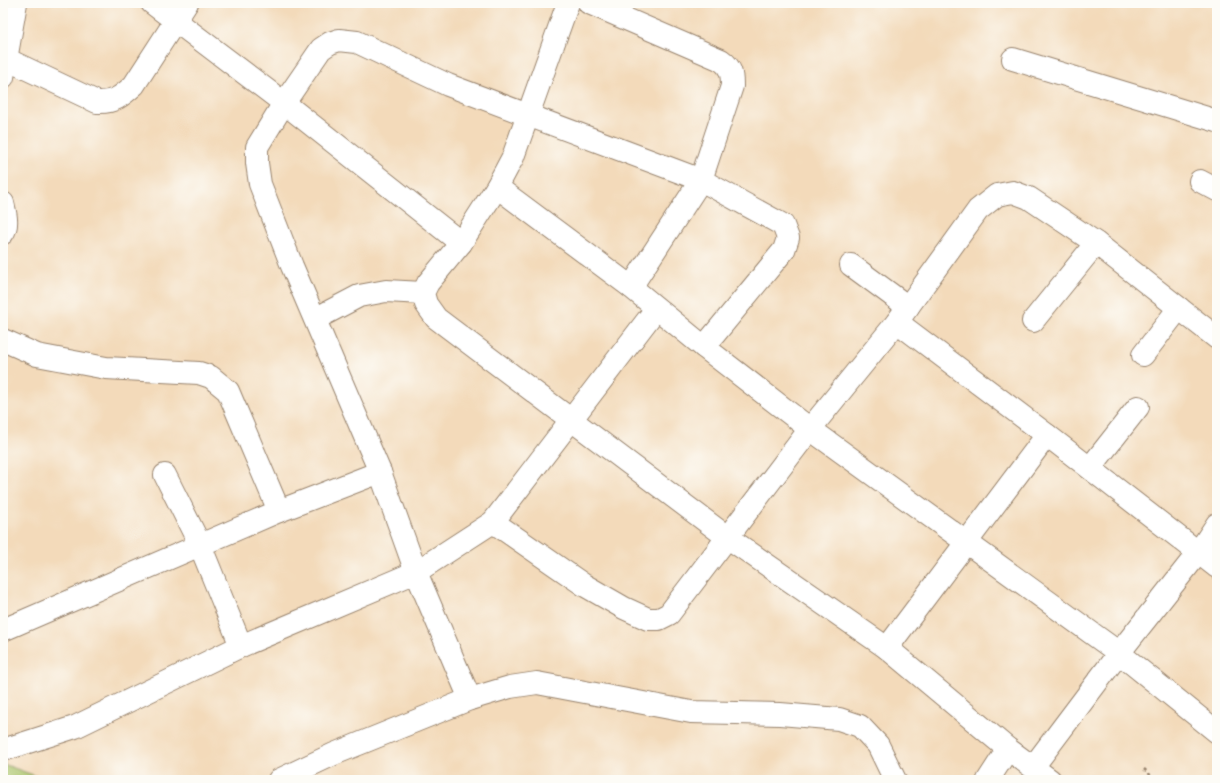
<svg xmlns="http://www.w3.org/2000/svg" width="1220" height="783" font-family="Delius,sans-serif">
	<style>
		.green { fill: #abc46a; stroke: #737744 }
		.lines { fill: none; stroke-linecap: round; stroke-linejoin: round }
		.minor-casing { stroke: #97826c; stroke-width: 24 }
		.path { stroke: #97826c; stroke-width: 2.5; stroke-dasharray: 3 3; stroke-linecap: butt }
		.minor { stroke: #fff; stroke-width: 22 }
	</style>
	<rect width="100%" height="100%" fill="#fdfcf7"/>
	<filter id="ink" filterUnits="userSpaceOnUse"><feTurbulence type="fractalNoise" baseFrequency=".025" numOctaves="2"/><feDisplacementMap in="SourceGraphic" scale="8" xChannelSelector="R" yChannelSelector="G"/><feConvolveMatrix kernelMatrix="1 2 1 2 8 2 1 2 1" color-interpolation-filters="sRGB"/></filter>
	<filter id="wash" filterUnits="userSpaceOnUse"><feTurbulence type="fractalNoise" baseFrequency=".012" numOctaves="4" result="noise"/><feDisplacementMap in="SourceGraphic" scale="16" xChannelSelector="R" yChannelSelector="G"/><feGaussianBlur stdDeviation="0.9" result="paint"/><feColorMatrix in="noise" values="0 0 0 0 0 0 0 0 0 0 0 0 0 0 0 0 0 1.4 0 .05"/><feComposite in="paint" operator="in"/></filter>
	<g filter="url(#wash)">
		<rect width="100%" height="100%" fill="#f3daba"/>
		<polygon class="green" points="3,764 47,780 3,780"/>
	</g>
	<g filter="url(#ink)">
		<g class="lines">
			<g class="minor-casing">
				<g id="minor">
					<polyline points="152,3 284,103 461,243"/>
					<polyline points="568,3 513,157 497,187 461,243 428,283 423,293 426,304 436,318 727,537 887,648 1008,749 1050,780"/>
					<path d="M589 3 721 60C731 67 732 74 732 86L701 180 631 287"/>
					<path d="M6 59 97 102C114 103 122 96 134 85L187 3"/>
					<polyline points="1013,59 1217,121"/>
					<polyline points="3,77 16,3"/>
					<polyline points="1200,181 1217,190"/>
					<polyline points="497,187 631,287 704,347 810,429 1119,653 1217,732"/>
					<path d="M3 203C5 212 9 225 3 233"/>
					<polyline points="851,265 908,307"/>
					<polyline points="315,319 359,296 386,291 423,293"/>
					<polyline points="1033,321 1096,243"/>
					<polyline points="897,322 1047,435 1217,567"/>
					<polyline points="3,340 37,355 106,368 199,373 211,377 228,391 279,511"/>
					<polyline points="1143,355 1179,308"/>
					<polyline points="1090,468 1138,407"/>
					<polyline points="165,475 200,545 241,646"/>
					<polyline points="493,522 584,585 624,608 648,619 659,619 669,614 810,429 897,322 978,210 997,195 1013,192 1029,198 1096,243 1217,338"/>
					<polyline points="3,630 279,511 380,472"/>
					<polyline points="887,648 1047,435"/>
					<polyline points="470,699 416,572 380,472 292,266 260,184 257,163 257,147 284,103 321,49 330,43 339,40 357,42 448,85 701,180 783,225 788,238 784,250 704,347"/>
					<polyline points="3,750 75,727 241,646 416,572 493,522 656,309"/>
					<polyline points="1033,767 1119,653 1198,553 1217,524"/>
					<polyline points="279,780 334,754 470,699 510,687 537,683 691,712 780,714 839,719 860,726 878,745 895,780"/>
					<polyline points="988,780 1008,749"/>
				</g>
			</g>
			<polyline class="path" points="1144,769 1156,780"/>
			<use href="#minor" class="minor"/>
		</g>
	</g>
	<rect width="1220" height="783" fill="none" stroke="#fdfcf7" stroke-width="16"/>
</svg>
